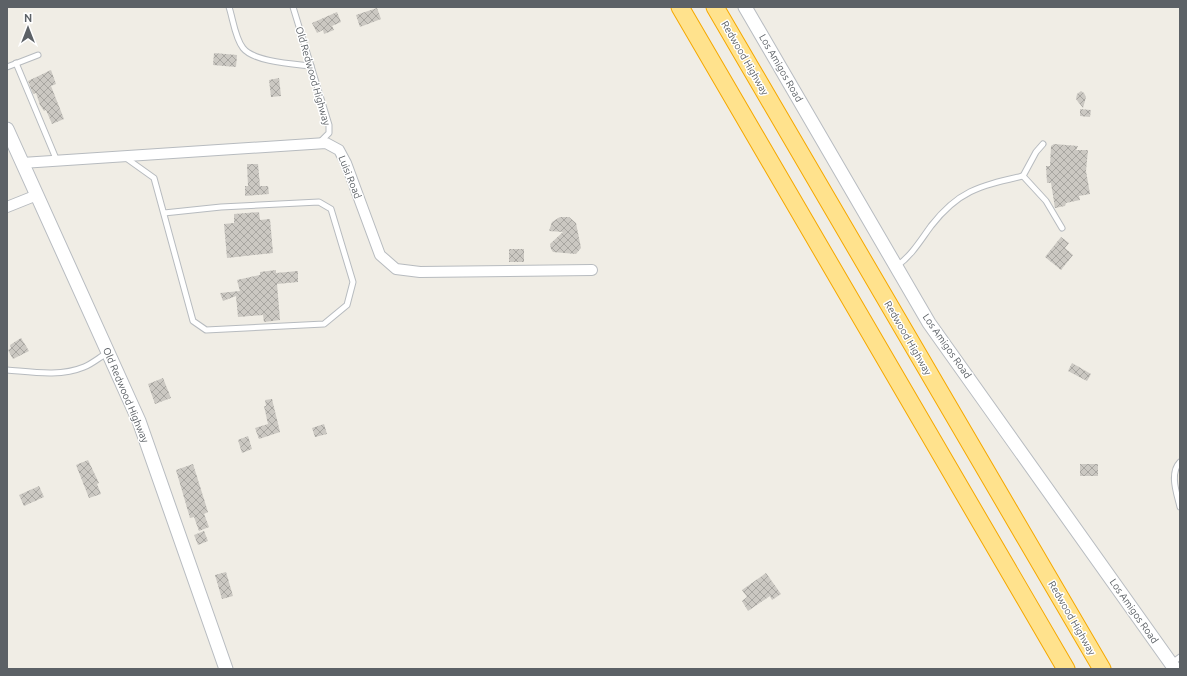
<svg xmlns="http://www.w3.org/2000/svg" width="1187" height="676" font-family="Ubuntu,sans-serif">
	<style>
		.building { fill: url(#building-cross-hatch) }
		.lines { fill: none; stroke-linecap: round; stroke-linejoin: round }
		.lane-casing { stroke: #b7bbbf; stroke-width: 7 }
		.street-casing { stroke: #b7bbbf; stroke-width: 12 }
		.secondary-casing { stroke: #b8bcc1; stroke-width: 15 }
		.highway-casing { stroke: #f5a800; stroke-width: 19 }
		.lane { stroke: #fff; stroke-width: 5 }
		.street { stroke: #fff; stroke-width: 10 }
		.secondary { stroke: #fff; stroke-width: 13 }
		.highway { stroke: #ffe28d; stroke-width: 17 }
		.labels { text-anchor: middle; dominant-baseline: central; stroke-width: 3; stroke-linejoin: round; paint-order: stroke }
		.street-label { font-size: 10px; fill: #5c6166; stroke: #fff }
	</style>
	<defs>
		<pattern id="building-cross-hatch" width="8" height="8" patternUnits="userSpaceOnUse"><rect width="8" height="8" fill="#cbc8c2"/><path d="M0 0l8 8M0 8l8-8" fill="none" stroke="#a8a6a1"/></pattern>
	</defs>
	<rect width="100%" height="100%" fill="#f0ede5"/>
	<g class="building">
		<polygon points="377,8 381,19 360,27 356,15"/>
		<polygon points="337,12 341,22 332,26 334,30 324,34 323,30 317,33 312,23"/>
		<polygon points="214,53 237,55 236,67 213,65"/>
		<polygon points="51,70 56,84 51,86 64,119 52,124 46,110 44,111 40,105 36,93 33,94 28,81"/>
		<polygon points="279,78 281,96 271,97 269,80"/>
		<polygon points="1081,91 1084,93 1086,97 1083,108 1076,99 1077,94"/>
		<polygon points="1080,109 1091,110 1090,117 1080,116"/>
		<polygon points="1054,144 1078,146 1076,150 1088,150 1086,171 1090,194 1079,196 1080,200 1066,203 1065,206 1055,208 1051,183 1047,183 1046,166 1050,166 1051,146"/>
		<polygon points="247,164 258,164 260,186 268,186 269,194 245,196 245,186 248,186"/>
		<polygon points="259,212 260,220 270,219 273,253 227,258 224,224 234,223 234,214"/>
		<polygon points="560,217 569,217 576,223 581,248 576,254 553,252 551,249 550,244 563,232 549,231 552,222"/>
		<polygon points="1061,237 1069,243 1065,248 1073,255 1061,270 1045,257"/>
		<rect x="509" y="249" width="15" height="13"/>
		<polygon points="276,270 276,273 298,271 298,282 277,284 280,320 264,322 263,315 238,317 236,296 223,301 220,293 240,291 237,280 260,275 260,272"/>
		<polygon points="21,338 29,351 13,359 8,350 11,348 10,345"/>
		<polygon points="1072,363 1091,374 1087,381 1068,371"/>
		<polygon points="163,378 171,398 155,404 148,384"/>
		<polygon points="272,399 280,432 259,439 255,428 268,424 264,406 266,406 265,400"/>
		<polygon points="324,424 327,434 315,437 312,428"/>
		<polygon points="248,436 252,449 242,453 238,440"/>
		<polygon points="88,460 99,483 97,484 101,494 89,498 76,465"/>
		<polygon points="193,464 208,512 204,514 209,527 199,531 194,517 190,518 176,470"/>
		<rect x="1080" y="464" width="18" height="12"/>
		<polygon points="39,486 44,497 24,506 19,495"/>
		<polygon points="204,531 208,541 198,545 194,535"/>
		<polygon points="226,572 233,596 222,599 215,575"/>
		<polygon points="766,573 781,594 772,600 770,596 748,611 742,601 747,597 742,590"/>
	</g>
	<g class="lines">
		<g class="lane-casing">
			<g id="lane">
				<path d="M229 7C233 19 235 38 243 48 254 62 294 64 311 66"/>
				<polyline points="293,7 329,125 329,133 320,142"/>
				<polyline points="16,63 57,161"/>
				<polyline points="7,67 38,55"/>
				<polyline points="1043,144 1036,152 1023,176 1046,201 1062,228"/>
				<polyline points="126,158 154,178 193,321 206,330 324,324 347,305 353,282 331,209 319,202 221,207 164,213"/>
				<path d="M897 266C912 255 920 241 931 226 959 190 980 186 1023 176"/>
				<path d="M7 370C32 372 60 377 84 367 92 364 100 357 107 353"/>
				<path d="M1180 462C1169 473 1177 494 1180 507"/>
				<polyline points="1172,663 1180,657"/>
			</g>
		</g>
		<g class="street-casing">
			<g id="street">
				<polyline points="22,163 326,143 339,150 346,163 380,255 396,269 420,272 592,270"/>
				<polyline points="7,207 37,195"/>
			</g>
		</g>
		<g class="secondary-casing">
			<g id="secondary">
				<polyline points="745,7 929,323 1175,669"/>
				<polyline points="7,129 139,421 226,669"/>
			</g>
		</g>
		<g class="highway-casing">
			<g id="highway">
				<polyline points="680,7 1066,669"/>
				<polyline points="715,7 1102,669"/>
			</g>
		</g>
		<use href="#lane" class="lane"/>
		<use href="#street" class="street"/>
		<use href="#secondary" class="secondary"/>
		<use href="#highway" class="highway"/>
	</g>
	<g class="labels">
		<g class="street-label">
			<text transform="translate(745 58) rotate(60)">Redwood Highway</text>
			<text transform="translate(781 68) rotate(60)">Los Amigos Road</text>
			<text transform="translate(313 76) rotate(74)">Old Redwood Highway</text>
			<text transform="translate(350 177) rotate(68)">Luisi Road</text>
			<text transform="translate(908 338) rotate(60)">Redwood Highway</text>
			<text transform="translate(947 346) rotate(55)">Los Amigos Road</text>
			<text transform="translate(126 395) rotate(67)">Old Redwood Highway</text>
			<text transform="translate(1134 611) rotate(55)">Los Amigos Road</text>
			<text transform="translate(1072 618) rotate(60)">Redwood Highway</text>
		</g>
	</g>
	<rect width="1187" height="676" fill="none" stroke="#5c6166" stroke-width="16"/>
	<g transform="translate(28 28)" stroke="#ffffff" stroke-width="3" paint-order="stroke">
	<path d="M0-3L7 15L0 10L-7 15Z" fill="#5c6166"/>
	<text y="-6" font-size="11" font-weight="bold" text-anchor="middle" fill="#5c6166">N</text>
	</g>
</svg>
